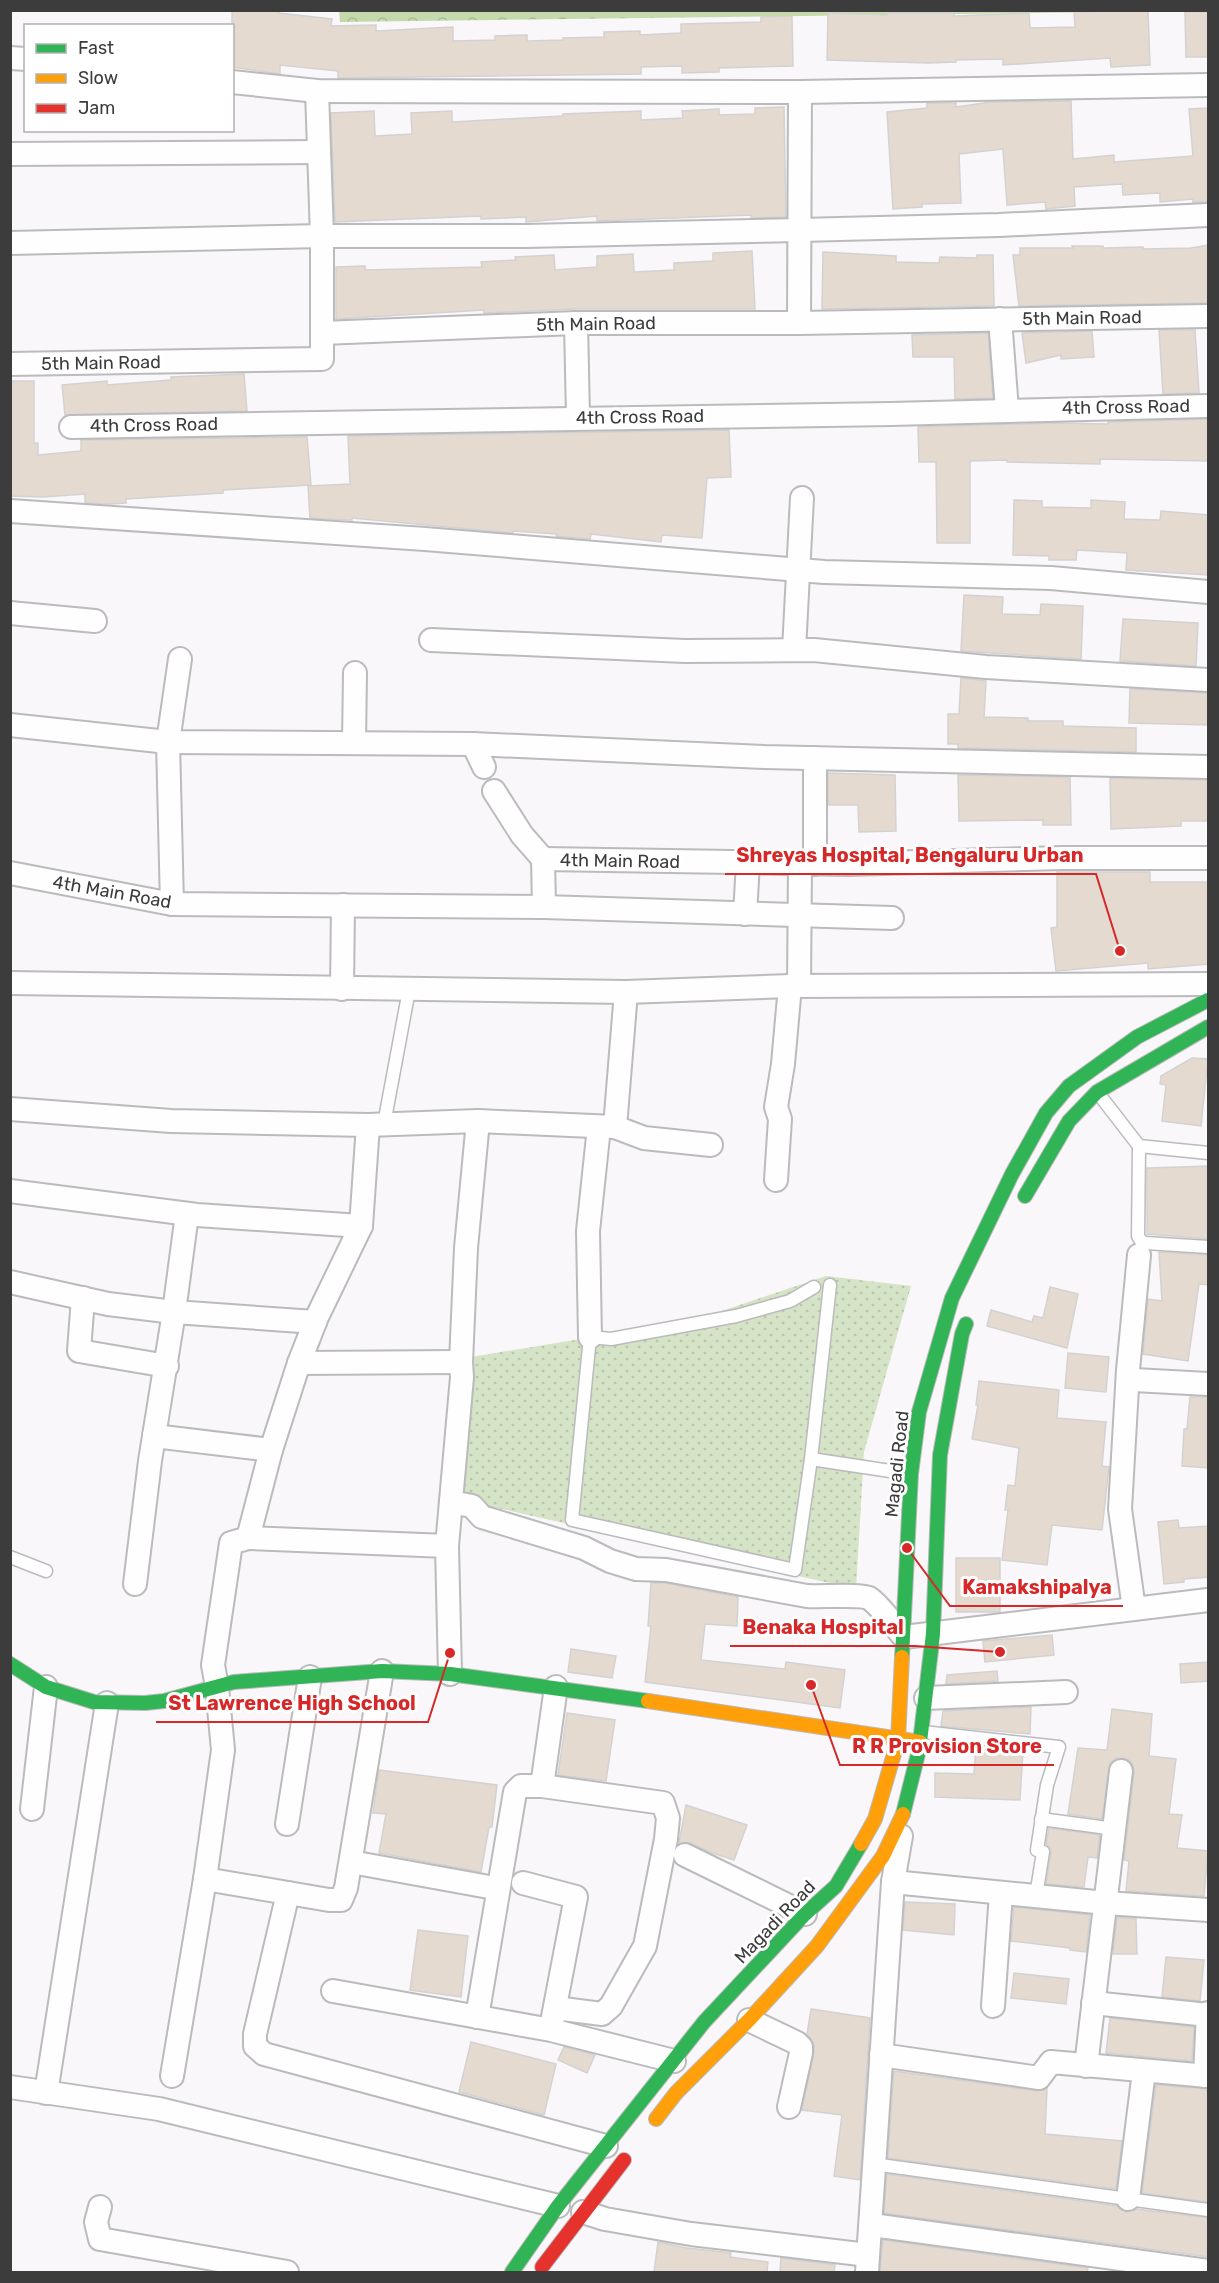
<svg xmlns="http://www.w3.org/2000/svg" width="1219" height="2283" font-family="Rubik,sans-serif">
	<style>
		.green { fill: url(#green-dots) }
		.forest { fill: url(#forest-crowns) }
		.building { fill: #e4dacf; stroke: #d3d2d1; stroke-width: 1.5 }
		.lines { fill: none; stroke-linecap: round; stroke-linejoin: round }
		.lane-casing { stroke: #bbbabc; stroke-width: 15 }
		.street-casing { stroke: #bbbabc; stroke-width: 26 }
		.fast-casing { stroke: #bbbabc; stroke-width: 16 }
		.slow-casing { stroke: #bbbabc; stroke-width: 16 }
		.jam-casing { stroke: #bbbabc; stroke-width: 16 }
		.lane { stroke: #fefefe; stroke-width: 12 }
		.street { stroke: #fefefe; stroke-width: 22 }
		.fast { stroke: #30b455; stroke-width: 14 }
		.slow { stroke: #ff9f0a; stroke-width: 14 }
		.jam { stroke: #e5322d; stroke-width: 14 }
		.labels { text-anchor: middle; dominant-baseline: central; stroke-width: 6; stroke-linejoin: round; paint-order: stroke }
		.street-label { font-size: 18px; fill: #3d3c3d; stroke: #fff }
		.leader { fill: none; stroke: #d62828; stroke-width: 2 }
		.callout-dot { fill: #d62828; stroke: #fff; stroke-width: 2 }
		.callout-label { font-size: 20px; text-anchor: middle; font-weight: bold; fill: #d62828; stroke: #fff; stroke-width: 6; stroke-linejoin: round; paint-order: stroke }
	</style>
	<defs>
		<pattern id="green-dots" width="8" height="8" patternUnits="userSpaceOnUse" patternTransform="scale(1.5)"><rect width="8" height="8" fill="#d5e3c6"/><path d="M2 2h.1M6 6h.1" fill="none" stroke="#b8c4ab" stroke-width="1.8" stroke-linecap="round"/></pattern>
		<pattern id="forest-crowns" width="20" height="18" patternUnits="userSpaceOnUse" patternTransform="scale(1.5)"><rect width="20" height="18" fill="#c4daab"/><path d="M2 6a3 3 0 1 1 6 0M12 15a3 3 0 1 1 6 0" fill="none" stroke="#a9bc94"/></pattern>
	</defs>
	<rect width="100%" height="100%" fill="#f9f7f9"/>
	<polygon class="green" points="826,1276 911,1286 864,1452 856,1589 462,1500 471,1357 695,1320"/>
	<polygon class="forest" points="339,10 1182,11 340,22"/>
	<g class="building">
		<polygon points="232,10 279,10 279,13 332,19 331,26 376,25 376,31 453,27 453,41 495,40 495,36 527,35 527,41 563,40 563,38 604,37 604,32 640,31 640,35 681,33 681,24 761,22 761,17 792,16 793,66 719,68 719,72 682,73 682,66 641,67 641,74 338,78 338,71 280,65 280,74 232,67"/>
		<polygon points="1148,10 1150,65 1111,67 1110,58 1003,65 1003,59 956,60 956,62 928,63 827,60 828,13 887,15 887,13 954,13 954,16 1029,13 1030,28 1075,27 1074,12"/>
		<polygon points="1185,12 1209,12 1209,57 1186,57"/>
		<polygon points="1071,101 1073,159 1114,155 1114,162 1193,156 1189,109 1209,108 1209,202 1193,202 1193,199 1160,202 1160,193 1123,195 1122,184 1074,187 1075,206 1046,209 1045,202 1007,205 1003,149 959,154 961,203 922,204 922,207 893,209 887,112 927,108 927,103 956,103 956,107 991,102"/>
		<polygon points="784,107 786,217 751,218 751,215 597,221 597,216 526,222 526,217 481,219 481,216 335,222 331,113 374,111 375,136 412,134 411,113 452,111 452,122 563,116 563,114 641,111 641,120 683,118 682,111 719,109 719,115 755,114 755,108"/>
		<polygon points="1209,245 1209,303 1019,306 1013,255 1020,255 1020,248 1073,248 1072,246 1103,246 1103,248 1143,247 1143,249 1191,248"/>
		<polygon points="752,251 755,309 576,309 484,313 484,310 336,319 336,267 365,266 365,270 482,267 481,262 516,260 515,257 554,255 555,270 597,267 597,256 633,254 634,272 674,270 674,263 713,261 713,253"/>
		<polygon points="823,252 896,256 896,262 939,263 940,257 977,258 977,255 993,255 994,306 822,309"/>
		<polygon points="1159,330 1195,330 1199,393 1163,394"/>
		<polygon points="1092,331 1094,357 1061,359 1061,355 1026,363 1022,333"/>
		<polygon points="988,333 993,398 955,399 954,357 913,357 912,335"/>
		<polygon points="244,374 247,411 65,415 62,385 107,381 107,385 171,380 171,377"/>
		<polygon points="10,381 34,381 34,443 38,443 38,455 81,451 81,440 307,437 311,485 223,490 223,493 126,499 126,503 109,504 85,503 85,494 43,497 10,496"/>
		<polygon points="1209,419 1209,461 1100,459 1100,464 1007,462 1007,460 970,461 970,543 937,543 936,462 919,462 918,427 1055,423 1108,424 1108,422"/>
		<polygon points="729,430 731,477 707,478 702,538 662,535 661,542 591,534 590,539 556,536 557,534 513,531 513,533 352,518 352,520 349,520 310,518 308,486 350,484 348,436"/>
		<polygon points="1014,500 1042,501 1042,507 1091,508 1091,500 1125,502 1124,519 1160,520 1161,511 1209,515 1209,575 1126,570 1127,553 1077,550 1076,560 1049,560 1049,556 1013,555"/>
		<polygon points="964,595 1003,597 1002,614 1040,615 1041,604 1083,606 1081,659 961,651"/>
		<polygon points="1123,619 1198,623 1196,666 1120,661"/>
		<polygon points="961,678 986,681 984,717 1028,718 1028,721 1063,721 1063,726 1136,728 1136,752 958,748 958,744 948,744 948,714 959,714"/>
		<polygon points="1130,689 1209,693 1209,725 1129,723"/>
		<polygon points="828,773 895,775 896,831 859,832 858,805 828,805"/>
		<polygon points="958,775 1070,777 1071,825 1043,825 1043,820 959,821"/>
		<polygon points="1110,778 1209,780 1209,821 1181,821 1181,826 1111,829"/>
		<polygon points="1057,872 1150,872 1150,882 1209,882 1209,964 1148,969 1148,963 1056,971 1051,928 1057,927"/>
		<polygon points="1192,1058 1208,1059 1201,1126 1162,1121 1166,1085 1160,1084 1161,1076"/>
		<polygon points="1209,1166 1209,1239 1147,1234 1147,1168"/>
		<polygon points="1159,1252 1209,1255 1209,1285 1199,1284 1188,1361 1143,1354 1148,1299 1162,1301"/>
		<polygon points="1050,1287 1078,1294 1067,1348 987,1326 991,1310 1032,1322 1034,1316 1043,1318"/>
		<polygon points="1068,1353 1109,1357 1106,1392 1065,1388"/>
		<polygon points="979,1381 1059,1390 1057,1418 1106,1422 1102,1466 1109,1467 1102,1530 1052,1525 1047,1565 1002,1560 1008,1510 1005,1510 1008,1485 1015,1486 1019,1448 972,1439 978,1405 976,1405"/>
		<polygon points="1190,1397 1209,1397 1209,1468 1182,1466 1184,1429 1187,1429"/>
		<polygon points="1178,1520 1179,1528 1209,1526 1209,1577 1184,1579 1184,1582 1164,1584 1158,1522"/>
		<rect x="956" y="1558" width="44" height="54"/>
		<polygon points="651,1583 665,1583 738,1597 737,1626 705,1624 701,1660 785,1669 786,1662 845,1670 840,1708 645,1682 651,1626 648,1626"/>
		<polygon points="1052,1635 1054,1655 985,1662 983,1641"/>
		<polygon points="571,1649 616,1656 612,1678 568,1672"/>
		<polygon points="1209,1662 1209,1681 1181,1683 1180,1664"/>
		<polygon points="997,1671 998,1681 946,1684 947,1675"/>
		<polygon points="1031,1707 1030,1734 941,1726 943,1711"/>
		<polygon points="1112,1709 1152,1714 1149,1756 1176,1759 1169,1814 1182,1815 1177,1848 1208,1851 1204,1896 1126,1891 1129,1861 1124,1860 1134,1773 1133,1765 1129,1760 1116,1758 1110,1763 1102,1819 1068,1814 1078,1748 1107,1750"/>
		<polygon points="567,1713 615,1720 606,1781 558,1775"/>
		<polygon points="976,1746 1023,1751 1020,1800 935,1797 935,1773 974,1774"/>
		<polygon points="379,1770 497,1785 492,1827 489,1827 481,1872 379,1853 386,1814 373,1813"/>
		<polygon points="686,1805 747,1825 734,1860 709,1852 690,1843 679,1843"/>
		<polygon points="1049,1828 1100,1835 1097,1858 1088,1857 1084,1887 1046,1884 1051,1853 1051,1849 1046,1844"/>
		<polygon points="905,1902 955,1904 954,1935 903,1930"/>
		<polygon points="1014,1907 1090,1915 1086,1952 1070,1950 1070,1948 1011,1941"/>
		<polygon points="1117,1917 1136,1919 1137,1954 1113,1954"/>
		<polygon points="418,1930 468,1936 461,1997 410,1990"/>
		<polygon points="1166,1957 1204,1960 1200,2001 1162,1997"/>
		<polygon points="1014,1973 1069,1979 1066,2004 1011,1998"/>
		<polygon points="811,2009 870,2018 860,2180 834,2176 842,2115 802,2110 814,2053 814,2046 807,2034"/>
		<polygon points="1110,2018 1194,2027 1192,2061 1106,2053"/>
		<polygon points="471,2042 556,2064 544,2115 459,2092"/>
		<polygon points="564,2047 595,2055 587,2073 558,2060"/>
		<polygon points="894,2071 1037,2091 1047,2088 1045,2134 1122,2141 1116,2189 888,2158"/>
		<polygon points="1156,2085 1209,2089 1209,2202 1142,2193"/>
		<polygon points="887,2174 1117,2206 1126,2212 1137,2209 1209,2218 1209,2257 884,2213"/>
		<polygon points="883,2240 1088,2268 1087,2272 880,2272"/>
		<polygon points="658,2242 687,2248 731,2253 730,2257 768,2262 767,2272 654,2272"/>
		<polygon points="781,2258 835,2265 834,2272 780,2272"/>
	</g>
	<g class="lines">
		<g class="lane-casing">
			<g id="lane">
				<polyline points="1098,1093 1139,1146 1208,1153"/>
				<polyline points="384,1124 409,990"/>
				<polyline points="1139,1146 1138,1236 1141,1241 1146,1243 1208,1247"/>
				<polyline points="814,1287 790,1301 736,1316 611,1339 590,1337 572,1520 795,1570 811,1459 830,1285"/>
				<polyline points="811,1459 910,1474"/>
				<polyline points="10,1557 46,1571"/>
				<polyline points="923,1732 1059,1747 1047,1785 1037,1850 1043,1852 1036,1896"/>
				<polyline points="1041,1819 1115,1829"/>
				<polyline points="873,2164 1208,2210"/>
			</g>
		</g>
		<g class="street-casing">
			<g id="street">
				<polyline points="10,58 26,59"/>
				<polyline points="232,82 317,91 800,92 1208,85"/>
				<polyline points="10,154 318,152"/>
				<polyline points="10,243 322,236 526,236 800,230 999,225 1208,215"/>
				<polyline points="1000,319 1007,410"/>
				<polyline points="576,323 578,417"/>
				<polyline points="799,323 800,92"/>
				<polyline points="322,333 576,323 799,323 1208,316"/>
				<polyline points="10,364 322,359 322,236 317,91"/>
				<polyline points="71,427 891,414 1208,406"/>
				<polyline points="10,511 425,539 824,572 1051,578 1208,592"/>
				<polyline points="10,613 95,621"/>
				<polyline points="431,640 685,651 814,650 986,667 1208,680"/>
				<polyline points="794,650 802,498"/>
				<polyline points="10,725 168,742 473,744 764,757 1208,767"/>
				<polyline points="354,743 355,673"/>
				<polyline points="473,744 484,767"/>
				<polyline points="494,791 522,835 543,859"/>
				<polyline points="543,859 848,864 1063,858 1208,858"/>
				<polyline points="815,864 815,758"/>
				<polyline points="10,873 172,904 544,907 543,859"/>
				<polyline points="172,904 168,742 180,659"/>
				<polyline points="544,907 892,918"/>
				<polyline points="745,914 748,863"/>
				<polyline points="10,983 626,992 790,986 1208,984"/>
				<polyline points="799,986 800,864"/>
				<polyline points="342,989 343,905"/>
				<polyline points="10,1109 171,1121 368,1125 478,1121 615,1127 626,992"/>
				<polyline points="615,1127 644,1138 711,1145"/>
				<polyline points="776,1180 780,1119 776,1107 783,1064 790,986"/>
				<polyline points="10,1191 197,1215 361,1226"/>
				<polyline points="187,1214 174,1312 315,1322"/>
				<polyline points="10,1282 108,1304 174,1312 150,1461 135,1584"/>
				<polyline points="83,1298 79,1351 167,1366"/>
				<polyline points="590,1337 588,1231 599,1127"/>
				<polyline points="299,1363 461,1362"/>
				<polyline points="1129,1377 1134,1380 1208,1384"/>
				<polyline points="154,1436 271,1450"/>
				<path d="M451 1502 472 1506 482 1517 584 1548 610 1561 636 1569 666 1570 807 1596C820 1597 860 1594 869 1598 880 1605 895 1627 904 1637L1208 1600"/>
				<polyline points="248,1538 447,1546"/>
				<polyline points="1134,1609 1120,1509 1128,1370 1139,1255"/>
				<polyline points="450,1674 447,1546 462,1377 461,1362 466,1248 478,1121"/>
				<polyline points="926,1698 1066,1692"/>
				<polyline points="542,1786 556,1687"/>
				<polyline points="32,1809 46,1687"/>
				<polyline points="287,1824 310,1677"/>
				<polyline points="685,1855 805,1914"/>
				<polyline points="351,1862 489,1887"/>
				<polyline points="205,1879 288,1893 255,2034 255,2046 264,2054 606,2146"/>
				<polyline points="893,1882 1106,1903 1208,1910"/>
				<polyline points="523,1883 576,1897 552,2022"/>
				<polyline points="288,1893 329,1900 341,1900 346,1888 382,1671"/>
				<polyline points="333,1991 551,2030 674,2061"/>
				<polyline points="1093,2003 1208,2015"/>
				<polyline points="993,2006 1001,1893"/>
				<polyline points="477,2017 515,1792 521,1786 542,1786 663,1803 668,1818 666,1839 645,1946 611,2006 602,2014 555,2008"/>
				<polyline points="749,2020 797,2043 801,2047 801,2053 789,2107"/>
				<polyline points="881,2055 1039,2078 1051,2062 1208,2076"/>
				<polyline points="1086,2066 1121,1771"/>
				<polyline points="172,2076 205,1879 223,1750 217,1687 213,1665 231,1543 248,1538 271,1450 299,1363 317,1317 361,1226 368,1125"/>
				<polyline points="1205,2076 1208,2013"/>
				<polyline points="10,2087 159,2109 558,2206"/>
				<polyline points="46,2093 107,1703"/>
				<polyline points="1128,2199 1144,2071"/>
				<polyline points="100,2207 96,2222 100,2239 287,2272"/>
				<polyline points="583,2212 605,2219 691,2234 868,2255"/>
				<polyline points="872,2225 1208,2271"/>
				<polyline points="867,2272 893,1882 901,1836"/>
			</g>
		</g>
		<g class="fast-casing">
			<g id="fast">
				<polyline points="1025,1196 1069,1121 1097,1092 1208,1027"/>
				<polyline points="902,1657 911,1474 919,1412 952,1298 1012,1174 1046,1113 1069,1086 1137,1037 1208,1000"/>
				<polyline points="10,1664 46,1687 94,1702 145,1703 164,1701 234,1682 382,1671 450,1674 648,1701"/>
				<polyline points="903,1814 919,1750 933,1634 940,1455 962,1334 966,1324"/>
				<polyline points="512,2272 558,2206 704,2022 805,1914 836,1886 861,1844"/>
			</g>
		</g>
		<g class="slow-casing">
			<g id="slow">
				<polyline points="648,1701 920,1742"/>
				<polyline points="861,1844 875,1819 898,1740 902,1657"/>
				<polyline points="656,2119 676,2093 749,2020 817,1946 883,1856 903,1814"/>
			</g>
		</g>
		<g class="jam-casing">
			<polyline id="jam" points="542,2267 624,2160"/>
		</g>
		<use href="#lane" class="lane"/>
		<use href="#street" class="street"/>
		<use href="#fast" class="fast"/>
		<use href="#slow" class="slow"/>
		<use href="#jam" class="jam"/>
	</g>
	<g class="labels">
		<g class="street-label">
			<text transform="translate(1082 318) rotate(-1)">5th Main Road</text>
			<text transform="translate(596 324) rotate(-1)">5th Main Road</text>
			<text transform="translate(101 363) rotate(-1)">5th Main Road</text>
			<text transform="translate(1126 407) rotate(-1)">4th Cross Road</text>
			<text transform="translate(640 417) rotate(-1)">4th Cross Road</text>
			<text transform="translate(154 425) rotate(-1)">4th Cross Road</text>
			<text transform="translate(620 861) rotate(1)">4th Main Road</text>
			<text transform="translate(112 892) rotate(10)">4th Main Road</text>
			<text transform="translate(897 1464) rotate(-84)">Magadi Road</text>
			<text transform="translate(775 1922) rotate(-46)">Magadi Road</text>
		</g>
	</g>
	<path class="leader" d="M1120 951L1096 874H725M907 1548L950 1606H1123M1000 1652L915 1646H730M450 1653L428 1722H156M811 1685L840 1765H1054"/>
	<g class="callout-dot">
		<circle cx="1120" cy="951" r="6"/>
		<circle cx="907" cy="1548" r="6"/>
		<circle cx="1000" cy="1652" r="6"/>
		<circle cx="450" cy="1653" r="6"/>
		<circle cx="811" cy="1685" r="6"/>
	</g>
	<g class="callout-label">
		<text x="910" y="862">Shreyas Hospital, Bengaluru Urban</text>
		<text x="1037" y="1594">Kamakshipalya</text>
		<text x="823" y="1634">Benaka Hospital</text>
		<text x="292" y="1710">St Lawrence High School</text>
		<text x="947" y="1753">R R Provision Store</text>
	</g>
	<rect width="1219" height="2283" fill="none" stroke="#3d3c3d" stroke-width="24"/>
	<rect x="24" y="24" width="210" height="108" fill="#ffffff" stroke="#b1b1b1" stroke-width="1.5"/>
	<rect x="36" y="44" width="30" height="9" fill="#30b455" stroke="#b1b1b1" stroke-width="1.5"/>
	<text x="78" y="54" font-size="18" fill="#3d3c3d">Fast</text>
	<rect x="36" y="74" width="30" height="9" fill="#ff9f0a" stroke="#b1b1b1" stroke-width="1.5"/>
	<text x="78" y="84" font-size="18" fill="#3d3c3d">Slow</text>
	<rect x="36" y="104" width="30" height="9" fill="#e5322d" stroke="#b1b1b1" stroke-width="1.5"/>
	<text x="78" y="114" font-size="18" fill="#3d3c3d">Jam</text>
</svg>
